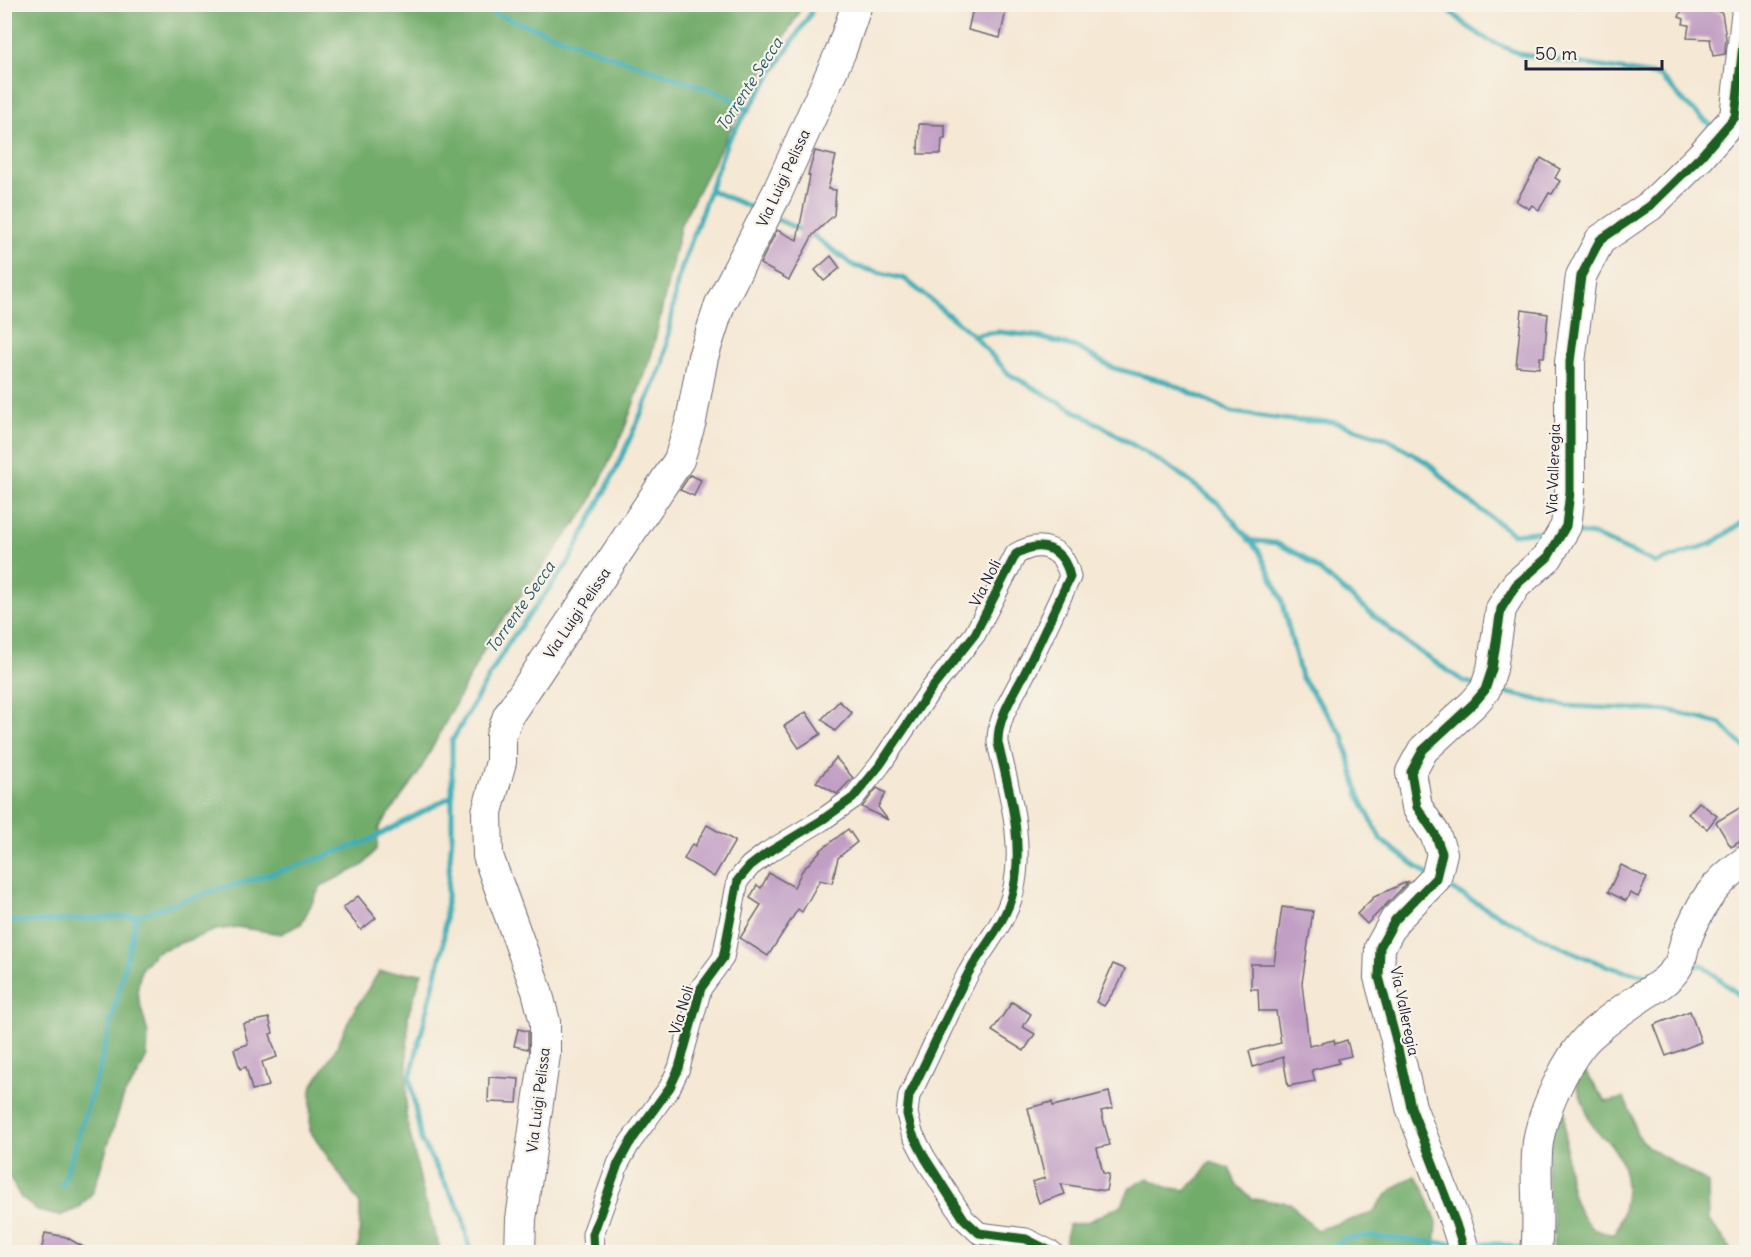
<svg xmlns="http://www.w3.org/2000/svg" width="1751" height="1257" font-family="Delius,sans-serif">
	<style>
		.forest { fill: #72ac6b; stroke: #4a6753; stroke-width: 1.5 }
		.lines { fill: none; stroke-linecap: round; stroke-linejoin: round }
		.stream { stroke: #3cadb6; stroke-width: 5 }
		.building { fill: #c19ec4 }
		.street-casing { stroke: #6c6771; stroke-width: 23 }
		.secondary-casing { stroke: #6c6771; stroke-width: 32 }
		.street { stroke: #fff; stroke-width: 21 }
		.secondary { stroke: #fff; stroke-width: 30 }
		.cycleway-casing { stroke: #f7f3e8; stroke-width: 13 }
		.cycleway { stroke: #1b5e20; stroke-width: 9 }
		.labels { text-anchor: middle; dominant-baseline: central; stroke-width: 4.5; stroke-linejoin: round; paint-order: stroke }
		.street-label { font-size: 15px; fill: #22223b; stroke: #f7f3e8 }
		.water-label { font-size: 16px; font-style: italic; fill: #2c5a6c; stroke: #f7f3e8 }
	</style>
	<rect width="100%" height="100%" fill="#f7f3e8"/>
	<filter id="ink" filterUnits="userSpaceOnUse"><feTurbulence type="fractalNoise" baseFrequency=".0167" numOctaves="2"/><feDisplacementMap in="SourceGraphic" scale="12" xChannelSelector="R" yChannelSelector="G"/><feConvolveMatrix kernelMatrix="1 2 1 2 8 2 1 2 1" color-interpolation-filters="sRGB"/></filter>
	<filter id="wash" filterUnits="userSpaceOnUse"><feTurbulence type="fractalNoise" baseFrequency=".008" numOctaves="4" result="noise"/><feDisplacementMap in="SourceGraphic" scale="24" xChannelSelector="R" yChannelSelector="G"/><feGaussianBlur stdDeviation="1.35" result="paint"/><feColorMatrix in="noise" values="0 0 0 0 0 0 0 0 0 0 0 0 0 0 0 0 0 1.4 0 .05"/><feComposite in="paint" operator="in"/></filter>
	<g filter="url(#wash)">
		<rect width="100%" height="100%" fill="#f5e8d4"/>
		<g class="forest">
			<polygon points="5,4 800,5 798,14 733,124 681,224 652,353 624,430 588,507 494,631 417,776 379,827 377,848 364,865 321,886 301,924 281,934 237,927 216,930 156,952 141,969 137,992 148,1034 147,1056 137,1077 124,1095 93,1192 79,1208 59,1216 38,1211 21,1198 10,1178 4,1176"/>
			<polygon points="379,972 422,973 408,1015 406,1116 425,1201 441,1252 356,1252 359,1246 360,1204 310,1131 311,1088 334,1052 353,1012"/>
			<path d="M1584 1070 1606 1102 1624 1098 1632 1115 1636 1133 1649 1148 1708 1183 1709 1221 1721 1235 1732 1252H1551C1560 1226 1548 1204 1547 1177 1547 1157 1551 1135 1553 1115L1565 1113C1566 1149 1563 1235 1615 1234 1628 1204 1632 1174 1612 1146 1608 1140 1600 1136 1595 1129 1586 1115 1581 1098 1576 1082Z"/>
			<path d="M1210 1162 1229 1168 1237 1185 1252 1199 1290 1203 1316 1230 1373 1213C1384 1195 1395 1185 1415 1176L1422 1185 1437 1222 1435 1252H1076L1065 1246 1068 1225 1087 1222 1122 1205 1130 1187 1148 1178 1166 1187 1185 1190 1200 1177Z"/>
		</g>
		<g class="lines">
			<g class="stream">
				<polyline points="469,4 597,51 723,94 748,110"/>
				<polyline points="1442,4 1468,27 1488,40 1520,54 1660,76 1687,105 1713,127"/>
				<polyline points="1734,133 1746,137"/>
				<polyline points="710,190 757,210"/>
				<polyline points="774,218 814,236 854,266 905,279 973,335 1009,374 1102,426 1177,472 1219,504 1259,551 1281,597 1301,677 1343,736 1359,796 1381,840 1428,875"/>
				<polyline points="973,335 999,332 1034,336 1076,347 1113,368 1167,382 1232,412 1290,420 1334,422 1388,439 1428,463 1465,498 1513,534 1552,530"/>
				<polyline points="1573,532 1593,535 1656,563 1713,543 1746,520"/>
				<polyline points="1248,540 1276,543 1302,556 1404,641 1463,681 1477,685"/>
				<polyline points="1495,690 1565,706 1672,711 1721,724 1746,749"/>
				<path d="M1443 884C1483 907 1612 981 1653 974"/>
				<polyline points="4,921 30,922 137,916 206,893 291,868 368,841 452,796"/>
				<polyline points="1689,967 1702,965 1746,1001"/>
				<polyline points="62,1186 99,1070 137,916"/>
				<polyline points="1472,1244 1499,1244 1527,1251"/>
				<polyline points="470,1252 462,1214 421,1140 410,1078 443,947 452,834 452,741 509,642 569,562 618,465 663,365 678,278 727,142 811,13 811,4"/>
				<polyline points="1331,1252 1342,1240 1366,1236 1453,1244"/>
			</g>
		</g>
		<g id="blocks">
			<g class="building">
				<polygon points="974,4 983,4 1006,11 1000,38 968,30"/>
				<polygon points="1684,4 1705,4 1704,7 1722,13 1726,38 1725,54 1713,56 1710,39 1687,38 1689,25 1683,24 1684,19 1679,17"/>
				<polygon points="919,124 945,125 945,139 942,139 941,154 918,154"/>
				<polygon points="815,151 836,156 828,189 836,190 834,215 813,235 789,280 760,264 777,230 797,240 810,176 808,175"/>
				<polygon points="1541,158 1560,169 1555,178 1560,181 1552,194 1549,193 1539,210 1532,205 1529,209 1516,201"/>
				<polygon points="831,256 840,268 824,281 815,270"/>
				<polygon points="1522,310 1548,314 1544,357 1540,357 1539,368 1516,366"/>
				<polygon points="690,475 701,480 694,496 680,490"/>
				<polygon points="839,701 852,713 835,731 822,719"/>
				<polygon points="806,712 821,734 799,748 784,726"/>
				<polygon points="836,758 853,778 837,794 816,782"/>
				<polygon points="877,788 886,793 878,807 888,820 862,807"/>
				<polygon points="1699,802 1717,816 1707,829 1688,814"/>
				<polygon points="1746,804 1746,838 1731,847 1716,822"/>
				<polygon points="707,825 735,841 714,877 684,859 692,844 695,846"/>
				<polygon points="848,829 857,842 838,858 832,883 820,880 802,912 798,909 768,956 740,938 761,905 750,898 757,885 761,888 769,873 794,887 802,871 822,849"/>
				<polygon points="1621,865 1647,878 1638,897 1630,893 1626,901 1608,892"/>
				<polygon points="1409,881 1367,924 1357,914 1374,897"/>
				<polygon points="358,896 376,918 361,930 343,908"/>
				<polygon points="1282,907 1313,911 1302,983 1309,1046 1334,1040 1335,1044 1347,1040 1351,1056 1338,1059 1339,1063 1312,1070 1315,1081 1288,1086 1283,1057 1253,1067 1249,1051 1281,1043 1276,1011 1259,1011 1258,989 1251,989 1251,964 1274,964"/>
				<polygon points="1113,964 1125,969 1120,982 1104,1006 1096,1002"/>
				<polygon points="1012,1002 1031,1014 1023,1027 1035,1034 1024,1051 992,1031"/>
				<polygon points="1690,1011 1701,1042 1666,1056 1654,1025"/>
				<polygon points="269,1018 273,1033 270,1034 277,1057 262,1062 269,1086 252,1090 246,1067 240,1069 234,1049 248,1044 243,1024"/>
				<polygon points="518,1029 528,1031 528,1049 514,1046"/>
				<polygon points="489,1077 519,1079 517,1103 488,1102"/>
				<polygon points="1109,1092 1113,1108 1101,1111 1110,1145 1097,1148 1103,1173 1109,1174 1106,1191 1061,1184 1065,1194 1039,1203 1032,1182 1045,1178 1028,1108 1052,1102 1053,1106"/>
				<polygon points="45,1233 66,1237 92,1252 41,1252"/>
			</g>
		</g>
	</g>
	<g filter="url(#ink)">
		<use href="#blocks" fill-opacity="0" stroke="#6c6771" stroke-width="1.5"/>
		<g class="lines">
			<g class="street-casing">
				<path id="street" d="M594 1252 593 1234 618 1164 629 1144 670 1087 679 1068 701 988 723 958 738 880 750 866 767 853 822 820 853 798 880 765 929 692 975 634 1016 554C1041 539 1064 548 1070 577 1056 606 1043 636 1028 666 1017 691 997 715 998 743 1009 791 1025 842 1013 892 1006 922 984 946 969 972 948 1012 930 1055 909 1096L907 1114 912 1133 925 1158 964 1219 979 1233 1026 1239 1052 1252"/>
			</g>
			<g class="secondary-casing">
				<g id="secondary">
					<polyline points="520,1252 521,1219 545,1055 545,1022 537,991 488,856 487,812 501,762 501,736 508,716 679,460 691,421 703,357 720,304 777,193 841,51 857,4"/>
					<polyline points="1461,1252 1462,1243 1456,1224 1411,1107 1395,1036 1379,977 1380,947 1395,920 1436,878 1442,853 1435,834 1417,807 1411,772 1423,750 1474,703 1485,690 1492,669 1501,609 1516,585 1548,557 1566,526 1570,492 1570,362 1581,276 1600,240 1650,206 1701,156 1735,117 1746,17"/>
					<path d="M1536 1252C1540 1218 1535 1187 1537 1153 1538 1119 1568 1053 1594 1032 1608 1020 1623 1009 1638 999 1652 989 1670 981 1679 964 1682 958 1683 949 1685 943 1699 906 1713 883 1746 861"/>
				</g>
			</g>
			<use href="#street" class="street"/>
			<use href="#secondary" class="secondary"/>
			<g class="cycleway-casing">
				<g id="cycleway">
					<path d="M594 1252 593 1234 618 1164 629 1144 670 1087 679 1068 701 988 723 958 738 880 750 866 767 853 822 820 853 798 880 765 929 692 975 634 1016 554C1041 539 1064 548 1070 577 1056 606 1043 636 1028 666 1017 691 997 715 998 743 1009 791 1025 842 1013 892 1006 922 984 946 969 972 948 1012 930 1055 909 1096L907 1114 912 1133 925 1158 964 1219 979 1233 1026 1239 1052 1252"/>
					<polyline points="1461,1252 1462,1243 1456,1224 1411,1107 1395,1036 1379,977 1380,947 1395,920 1436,878 1442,853 1435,834 1417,807 1411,772 1423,750 1474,703 1485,690 1492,669 1501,609 1516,585 1548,557 1566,526 1570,492 1570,362 1581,276 1600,240 1650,206 1701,156 1735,117 1746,17"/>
				</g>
			</g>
			<use href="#cycleway" class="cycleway"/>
		</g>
	</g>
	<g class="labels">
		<g class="street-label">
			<text transform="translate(783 178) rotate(-65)">Via Luigi Pelissa</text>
			<text transform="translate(1553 469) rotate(-88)">Via Valleregia</text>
			<text transform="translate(985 583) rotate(-63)">Via Noli</text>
			<text transform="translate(577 613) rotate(-56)">Via Luigi Pelissa</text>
			<text transform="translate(681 1010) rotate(-73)">Via Noli</text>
			<text transform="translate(1405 1011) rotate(78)">Via Valleregia</text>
			<text transform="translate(538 1100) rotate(-83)">Via Luigi Pelissa</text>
		</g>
		<g class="water-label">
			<text transform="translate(749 84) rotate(-57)">Torrente Secca</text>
			<text transform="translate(520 607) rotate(-55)">Torrente Secca</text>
		</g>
	</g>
	<rect width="1751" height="1257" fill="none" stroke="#f7f3e8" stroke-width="24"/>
	<path d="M1526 60v9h136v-9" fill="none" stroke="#22223b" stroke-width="3"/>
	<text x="1535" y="60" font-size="18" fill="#22223b" stroke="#f7f3e8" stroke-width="4.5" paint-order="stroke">50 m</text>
</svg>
